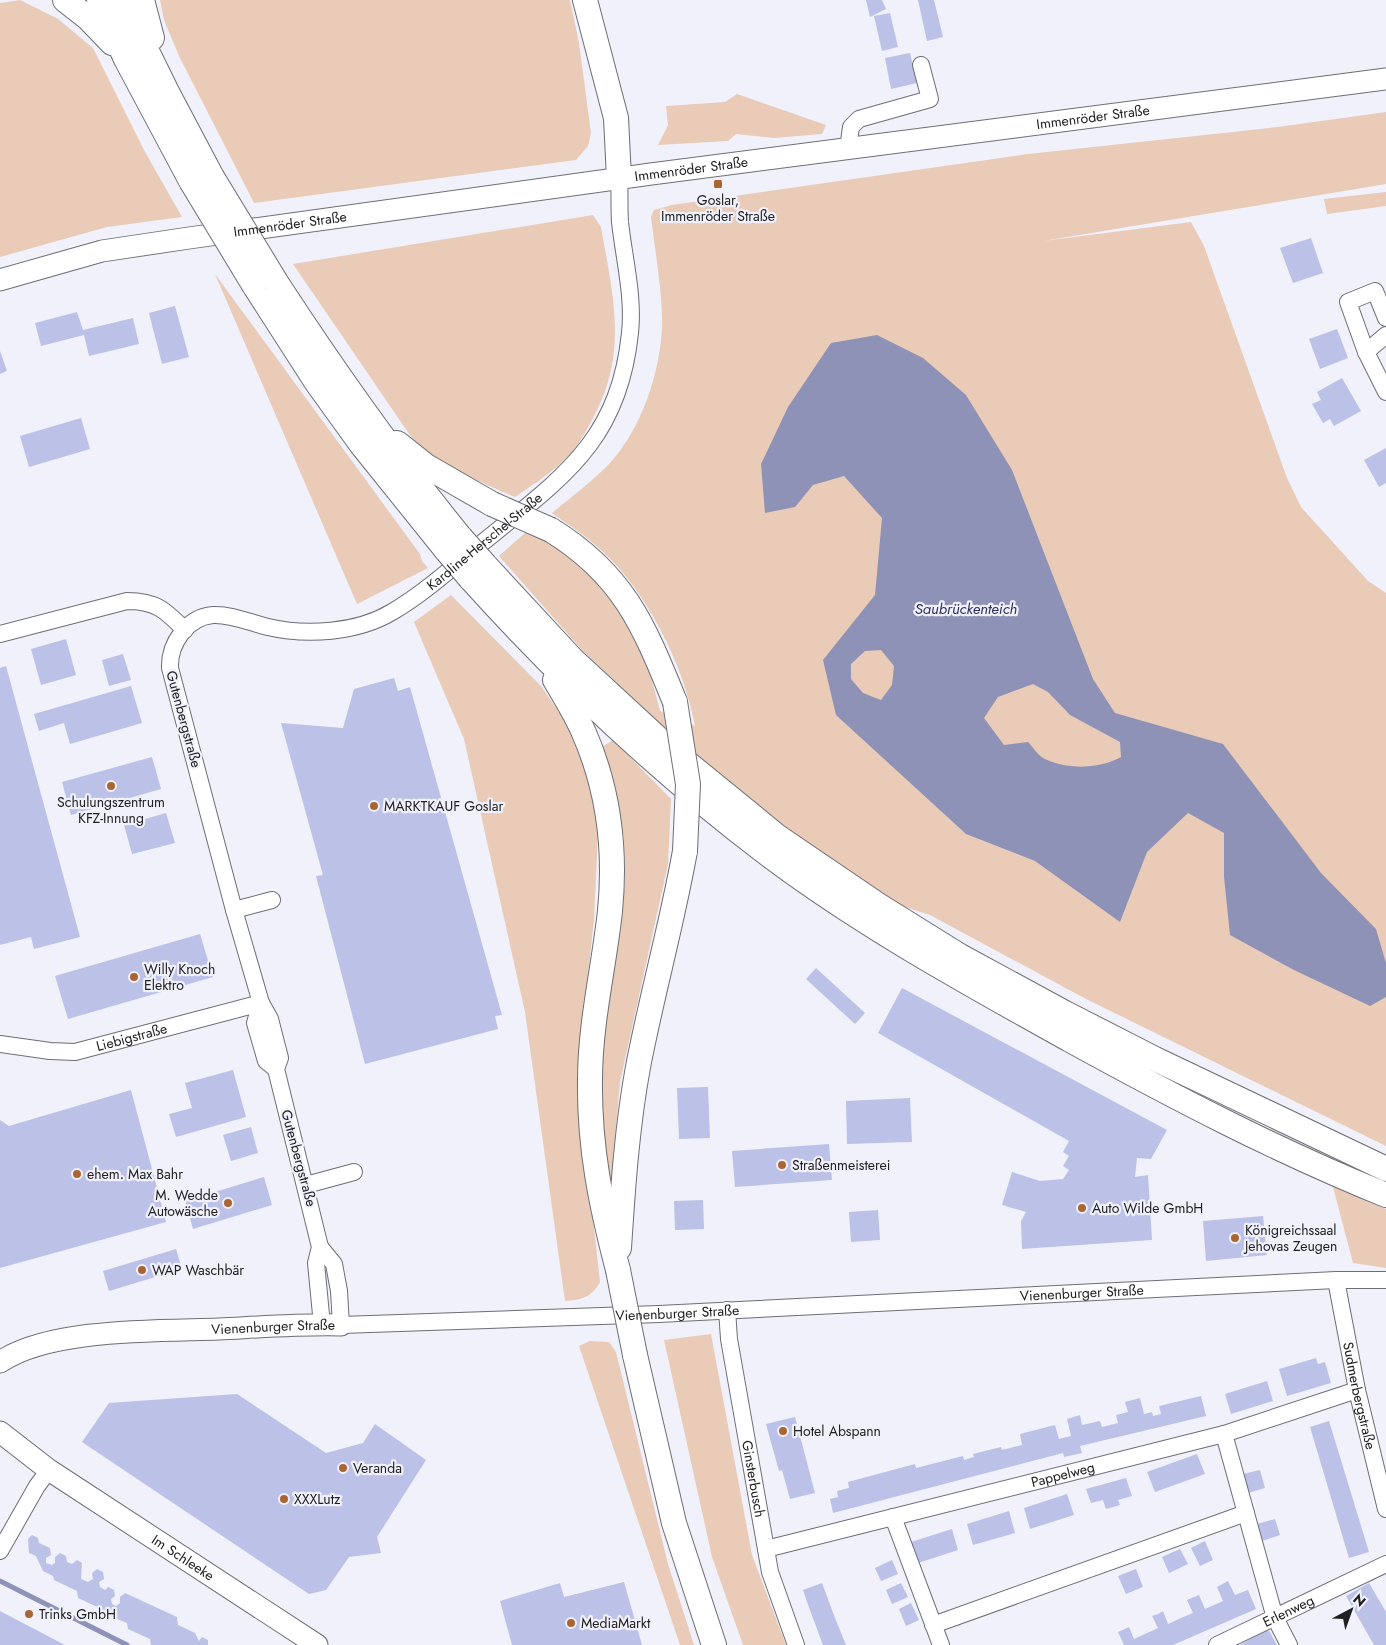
<svg xmlns="http://www.w3.org/2000/svg" width="1386" height="1645" font-family="Jost,sans-serif">
	<style>
		.green { fill: #e9cbb8 }
		.water { fill: #8e92b7; fill-rule: evenodd }
		.lines { fill: none; stroke-linecap: round; stroke-linejoin: round }
		.stream { stroke: #8e92b7; stroke-width: 5 }
		.building { fill: #bcc1e8 }
		.minor-casing { stroke: #6d6e75; stroke-width: 18 }
		.major-casing { stroke: #6d6e75; stroke-width: 23 }
		.highway-casing { stroke: #6d6e75; stroke-width: 26 }
		.minor { stroke: #fff; stroke-width: 16 }
		.major { stroke: #fff; stroke-width: 21 }
		.highway { stroke: #fff; stroke-width: 24 }
		.highway-bridge-casing { stroke: #6d6e75; stroke-width: 26; stroke-linecap: butt }
		.highway-bridge { stroke: #fff; stroke-width: 24 }
		.poi-dot { fill: #a96634; stroke: #f0f1fa; stroke-width: 2 }
		.labels { text-anchor: middle; dominant-baseline: central; stroke-width: 4.5; stroke-linejoin: round; paint-order: stroke }
		.street-label { font-size: 14px; fill: #202023; stroke: #f0f1fa }
		.poi-label { font-size: 14px; fill: #202023; stroke: #f0f1fa; text-anchor: start }
		.water-label { font-size: 15px; font-style: italic; fill: #2f3061; stroke: #f0f1fa }
	</style>
	<rect width="100%" height="100%" fill="#f0f1fa"/>
	<g class="green">
		<polygon points="20,0 58,19 93,48 145,152 182,217 107,227 0,257 0,3"/>
		<polygon points="160,0 570,0 579,43 591,133 588,146 576,160 254,203 179,56 164,20"/>
		<polygon points="737,94 826,125 822,134 774,138 736,134 728,141 658,145 668,125 666,106 725,102"/>
		<path d="M1386 112V184L1043 241 1191 222 1204 246 1287 478 1301 507 1368 581 1386 593V1146L1086 999 930 915 899 905 811 846 700 761 582 650 499 556 526 532 558 545 611 594 647 661 660 711 695 726C684 666 647 591 601 550 586 536 569 525 552 513 571 497 593 481 610 463 641 429 660 374 662 327 663 295 655 251 651 217L654 210 672 205 1028 154 1278 127Z"/>
		<polygon points="1386,192 1386,206 1327,214 1324,199"/>
		<path d="M593 215 601 227C613 297 629 353 592 420 584 435 575 451 561 463 548 475 531 486 515 497 476 480 447 468 414 441L293 264Z"/>
		<polygon points="215,274 420,554 422,561 428,568 357,604"/>
		<path d="M451 595 541 686 572 731 589 774 598 831 594 920 577 1075 600 1282C592 1297 582 1300 565 1301L525 1012 464 739 414 622Z"/>
		<polygon points="613,740 671,799 668,864 620,1082 609,1208 598,1070 601,1035 625,883 624,838 613,781 602,747"/>
		<polygon points="1333,1187 1386,1209 1386,1268 1353,1263"/>
		<polygon points="711,1334 752,1555 786,1645 743,1645 712,1557 664,1340"/>
		<polygon points="590,1341 609,1342 616,1352 668,1564 694,1645 680,1645 579,1346"/>
	</g>
	<path class="water" d="M877 335 923 358 966 395 1012 470 1093 679 1115 713 1223 744 1321 873 1376 929 1386 963V997L1370 1006 1294 970 1230 935 1224 877V833L1188 813 1147 852 1120 922 1035 861 966 834 836 715 823 660 875 595 882 518 844 476 813 485 795 507 765 513 761 464 788 407 831 343ZM881 650 894 666 892 685 881 700 863 693 851 679V664L865 651ZM1033 684 1048 692 1070 715 1120 742 1121 757C1099 769 1068 770 1045 759 1038 756 1033 747 1028 742L1004 745 984 718 998 697Z"/>
	<g class="lines">
		<polyline class="stream" points="0,1581 127,1645"/>
	</g>
	<g class="building">
		<polygon points="866,0 882,0 886,9 870,17"/>
		<polygon points="918,0 934,0 943,37 927,41"/>
		<polygon points="890,13 898,47 882,51 874,16"/>
		<polygon points="910,53 917,83 891,89 885,58"/>
		<polygon points="1311,238 1323,273 1293,283 1280,248"/>
		<polygon points="175,306 189,357 162,364 149,313"/>
		<polygon points="77,312 83,330 133,318 139,344 89,356 84,335 41,346 35,323"/>
		<polygon points="1337,329 1348,358 1320,369 1309,339"/>
		<polygon points="0,351 7,371 0,374"/>
		<polygon points="1342,378 1361,411 1334,426 1330,419 1323,423 1312,404 1321,400 1317,392"/>
		<polygon points="81,418 90,449 29,467 20,436"/>
		<polygon points="1386,448 1386,483 1379,487 1364,460"/>
		<polygon points="66,639 76,675 41,685 31,649"/>
		<polygon points="123,654 131,680 109,686 102,660"/>
		<polygon points="6,666 80,937 34,949 31,937 0,945 0,668"/>
		<polygon points="394,678 398,691 410,687 502,1015 495,1016 498,1029 365,1064 316,876 323,875 281,723 343,728 354,689"/>
		<polygon points="131,686 142,723 70,744 64,723 39,731 34,714"/>
		<polygon points="152,757 161,789 71,815 62,782"/>
		<polygon points="166,813 175,843 132,854 124,825"/>
		<polygon points="200,934 213,977 68,1019 55,976"/>
		<polygon points="816,968 865,1013 855,1024 806,979"/>
		<polygon points="902,988 1167,1130 1151,1159 1137,1158 1135,1177 1148,1175 1152,1240 1022,1249 1021,1221 1026,1212 1002,1205 1012,1172 1040,1181 1063,1179 1069,1170 1063,1166 1069,1156 1063,1152 1069,1141 878,1033"/>
		<polygon points="233,1070 246,1117 176,1137 169,1114 192,1108 185,1083"/>
		<polygon points="708,1087 710,1138 679,1139 677,1088"/>
		<polygon points="131,1090 166,1222 0,1268 0,1120 9,1126"/>
		<polygon points="910,1098 912,1142 847,1144 846,1101"/>
		<polygon points="251,1127 258,1153 231,1161 223,1135"/>
		<polygon points="829,1144 832,1180 735,1187 732,1151"/>
		<polygon points="264,1177 272,1205 193,1229 185,1201"/>
		<polygon points="703,1200 704,1229 675,1230 674,1201"/>
		<polygon points="878,1210 880,1240 851,1242 849,1212"/>
		<polygon points="1263,1216 1267,1255 1206,1261 1203,1221"/>
		<polygon points="176,1249 182,1269 109,1291 103,1271"/>
		<polygon points="1316,1358 1318,1364 1325,1362 1331,1383 1287,1396 1279,1369"/>
		<polygon points="1267,1381 1273,1401 1231,1414 1225,1394"/>
		<polygon points="237,1394 326,1453 363,1443 375,1424 426,1460 377,1537 381,1553 349,1557 326,1590 309,1594 82,1442 109,1403"/>
		<polygon points="1201,1396 1206,1416 1080,1446 1082,1453 1064,1457 1063,1453 833,1513 830,1499 838,1497 837,1491 849,1488 848,1482 915,1464 916,1468 963,1456 964,1460 974,1457 973,1454 1001,1447 1002,1450 1022,1445 1020,1434 1055,1425 1059,1439 1071,1436 1067,1419 1080,1415 1082,1425 1100,1421 1102,1427 1118,1423 1116,1415 1128,1412 1125,1402 1140,1398 1144,1414 1152,1412 1153,1416 1161,1414 1159,1406"/>
		<polygon points="795,1417 815,1493 790,1499 782,1470 779,1471 766,1424"/>
		<polygon points="1329,1421 1369,1552 1349,1558 1310,1427"/>
		<polygon points="1197,1454 1205,1474 1155,1492 1147,1472"/>
		<polygon points="1260,1470 1265,1488 1248,1493 1243,1474"/>
		<polygon points="1126,1478 1132,1496 1118,1500 1120,1505 1106,1509 1103,1500 1091,1503 1086,1489"/>
		<polygon points="1067,1494 1074,1515 1030,1529 1024,1508"/>
		<polygon points="1009,1511 1015,1533 973,1545 967,1524"/>
		<polygon points="1275,1519 1280,1535 1262,1541 1257,1524"/>
		<polygon points="952,1529 958,1550 918,1563 911,1542"/>
		<polygon points="32,1535 38,1538 39,1543 50,1548 51,1555 46,1558 46,1563 52,1565 55,1563 55,1557 60,1553 66,1556 67,1562 72,1564 77,1560 82,1563 81,1579 88,1582 93,1579 92,1573 97,1569 103,1572 104,1579 99,1582 100,1587 105,1590 108,1587 114,1590 115,1596 111,1599 112,1604 116,1606 120,1603 120,1597 125,1593 177,1617 178,1625 195,1633 199,1641 202,1637 208,1640 208,1645 151,1645 150,1639 128,1629 127,1623 117,1619 117,1616 78,1598 77,1591 54,1580 53,1576 43,1571 36,1556 29,1553 28,1539"/>
		<polygon points="1205,1541 1213,1560 1200,1566 1191,1548"/>
		<polygon points="1180,1549 1188,1564 1169,1573 1162,1557"/>
		<polygon points="892,1560 898,1574 881,1581 875,1568"/>
		<polygon points="1136,1569 1143,1587 1126,1594 1118,1576"/>
		<polygon points="1228,1581 1235,1595 1248,1590 1256,1609 1173,1645 1124,1645 1118,1632 1129,1627 1134,1639 1158,1628 1152,1616 1158,1614 1163,1611 1168,1624 1181,1618 1193,1613 1187,1600 1199,1595 1205,1609 1223,1601 1217,1587"/>
		<polygon points="624,1582 642,1645 512,1645 500,1601 560,1583 564,1597"/>
		<polygon points="822,1583 835,1618 846,1645 823,1645 807,1602 803,1590"/>
		<polygon points="901,1583 908,1597 892,1604 886,1590"/>
		<polygon points="1369,1583 1386,1612 1386,1645 1374,1645 1346,1596"/>
		<polygon points="911,1603 919,1620 906,1626 899,1609"/>
		<polygon points="0,1611 65,1645 0,1645"/>
		<polygon points="1268,1629 1277,1645 1240,1645"/>
	</g>
	<g class="lines">
		<g class="minor-casing">
			<g id="minor">
				<polyline points="848,149 851,127 859,119 930,99 921,65"/>
				<polyline points="1386,318 1375,291 1348,302 1366,352 1386,392"/>
				<polyline points="1366,352 1386,335"/>
				<path d="M0 634 127 601C156 601 165 610 185 630"/>
				<polyline points="234,910 272,900"/>
				<polyline points="261,1003 255,1023 266,1061 276,1069"/>
				<path id="s1" d="M0 1044 50 1051 75 1052 261 1003"/>
				<polyline points="306,1185 354,1172"/>
				<path id="s2" d="M320 1247 334 1264 339 1291 341 1325 659 1314 1336 1280H1386"/>
				<path id="s3" d="M1336 1280 1357 1390 1386 1509"/>
				<path id="s4" d="M727 1310 729 1339 770 1572 796 1645"/>
				<path id="s5" d="M322 1325 316 1263 320 1247 276 1069 280 1058 270 1019 261 1003 234 910 170 668C169 644 187 617 213 615 231 614 251 623 268 627 306 636 357 633 392 612 426 592 456 564 487 539 564 476 619 440 630 333 634 296 624 259 620 222 619 208 620 193 619 178"/>
				<polyline points="1224,1434 1275,1618 1289,1645"/>
				<polyline points="893,1517 941,1645"/>
				<path id="s6" d="M766 1549 1224 1434 1357 1390"/>
				<polyline points="0,1551 37,1486 49,1470"/>
				<polyline points="933,1625 1246,1513"/>
				<path id="s7" d="M1217 1645 1386 1564"/>
			</g>
		</g>
		<g class="major-casing">
			<g id="major">
				<path id="s8" d="M0 280 102 251 189 238 651 174 1386 79"/>
				<path id="s9" d="M0 1362C50 1328 158 1331 219 1329 260 1327 301 1324 341 1325"/>
				<path id="s10" d="M0 1432 49 1470 317 1645"/>
			</g>
		</g>
		<g class="highway-casing">
			<g id="highway">
				<polyline points="65,0 88,18 112,43"/>
				<polyline points="99,0 126,59 191,181"/>
				<polyline points="122,0 166,90 212,177"/>
				<polyline points="142,0 152,38"/>
				<polyline points="585,0 616,118 619,178"/>
				<path d="M276 282C334 371 394 456 461 538"/>
				<polyline points="254,285 317,383 361,444 447,551"/>
				<polyline points="397,443 426,466 492,504"/>
				<path d="M551 530C624 575 644 626 675 702"/>
				<polyline points="485,565 572,659 664,744 778,837 878,905 960,956 1065,1013 1155,1059 1386,1169"/>
				<path d="M470 578C560 678 657 770 765 852 860 924 966 982 1070 1040 1172 1096 1277 1151 1386 1195"/>
				<path d="M555 680C565 697 576 714 584 733 608 788 616 850 610 911 604 967 590 1023 590 1080 589 1147 601 1205 618 1270"/>
				<path d="M619 1248C623 1187 627 1127 638 1067 652 994 672 924 685 851"/>
				<polyline points="635,1355 674,1523 714,1645"/>
			</g>
		</g>
		<use href="#minor" class="minor"/>
		<use href="#major" class="major"/>
		<use href="#highway" class="highway"/>
		<g class="highway-bridge-casing">
			<g id="highway-bridge">
				<polyline points="212,177 276,282"/>
				<polyline points="191,181 254,285"/>
				<polyline points="492,504 551,530"/>
				<polyline points="461,538 485,565"/>
				<polyline points="447,551 470,578"/>
				<polyline points="675,702 688,784 685,851"/>
				<polyline points="618,1270 635,1355"/>
			</g>
		</g>
		<use href="#highway-bridge" class="highway-bridge"/>
	</g>
	<g class="poi-dot">
		<rect x="713" y="179" width="10" height="10" rx="2.5"/>
		<circle cx="111" cy="786" r="5"/>
		<circle cx="374" cy="806" r="5"/>
		<circle cx="134" cy="977" r="5"/>
		<circle cx="782" cy="1165" r="5"/>
		<circle cx="77" cy="1174" r="5"/>
		<circle cx="228" cy="1203" r="5"/>
		<circle cx="1082" cy="1208" r="5"/>
		<circle cx="1235" cy="1238" r="5"/>
		<circle cx="142" cy="1270" r="5"/>
		<circle cx="783" cy="1431" r="5"/>
		<circle cx="343" cy="1468" r="5"/>
		<circle cx="284" cy="1499" r="5"/>
		<circle cx="29" cy="1614" r="5"/>
		<circle cx="571" cy="1623" r="5"/>
	</g>
	<g class="labels">
		<g class="street-label">
			<text stroke="none"><textPath href="#s8" startOffset="1106">Immenröder Straße</textPath></text>
			<text stroke="none"><textPath href="#s8" startOffset="701">Immenröder Straße</textPath></text>
			<text stroke="none"><textPath href="#s8" startOffset="296">Immenröder Straße</textPath></text>
			<text stroke="none"><textPath href="#s5" startOffset="1055">Karoline-Herschel-Straße</textPath></text>
			<text transform="translate(184 719) rotate(75)">Gutenbergstraße</text>
			<text stroke="none"><textPath href="#s1" startOffset="134">Liebigstraße</textPath></text>
			<text transform="translate(299 1158) rotate(75)">Gutenbergstraße</text>
			<text stroke="none"><textPath href="#s2" startOffset="825">Vienenburger Straße</textPath></text>
			<text stroke="none"><textPath href="#s2" startOffset="420">Vienenburger Straße</textPath></text>
			<text stroke="none"><textPath href="#s9" startOffset="278">Vienenburger Straße</textPath></text>
			<text stroke="none"><textPath href="#s3" startOffset="118">Sudmerbergstraße</textPath></text>
			<text stroke="none"><textPath href="#s6" startOffset="306">Pappelweg</textPath></text>
			<text stroke="none"><textPath href="#s4" startOffset="171">Ginsterbusch</textPath></text>
			<text stroke="none"><textPath href="#s10" startOffset="222">Im Schleeke</textPath></text>
			<text stroke="none"><textPath href="#s7" startOffset="79">Erlenweg</textPath></text>
		</g>
		<g class="poi-label">
			<text x="718" y="200" text-anchor="middle">Goslar,<tspan x="718" dy="16">Immenröder Straße</tspan></text>
			<text x="111" y="802" text-anchor="middle">Schulungszentrum<tspan x="111" dy="16">KFZ-Innung</tspan></text>
			<text x="384" y="806">MARKTKAUF Goslar</text>
			<text x="144" y="969">Willy Knoch<tspan x="144" dy="16">Elektro</tspan></text>
			<text x="792" y="1165">Straßenmeisterei</text>
			<text x="87" y="1174">ehem. Max Bahr</text>
			<text x="218" y="1195" text-anchor="end">M. Wedde<tspan x="218" dy="16">Autowäsche</tspan></text>
			<text x="1092" y="1208">Auto Wilde GmbH</text>
			<text x="1245" y="1230">Königreichssaal<tspan x="1245" dy="16">Jehovas Zeugen</tspan></text>
			<text x="152" y="1270">WAP Waschbär</text>
			<text x="793" y="1431">Hotel Abspann</text>
			<text x="353" y="1468">Veranda</text>
			<text x="294" y="1499">XXXLutz</text>
			<text x="39" y="1614">Trinks GmbH</text>
			<text x="581" y="1623">MediaMarkt</text>
		</g>
		<g class="water-label">
			<text x="966" y="609">Saubrückenteich</text>
		</g>
	</g>
	<g transform="translate(1351 1610) rotate(41)" stroke="#f0f1fa" stroke-width="4" paint-order="stroke">
	<path d="M0-4L9 19L0 12L-9 19Z" fill="#202023"/>
	<text y="-8" font-size="14" font-weight="bold" text-anchor="middle" fill="#202023">N</text>
	</g>
</svg>
